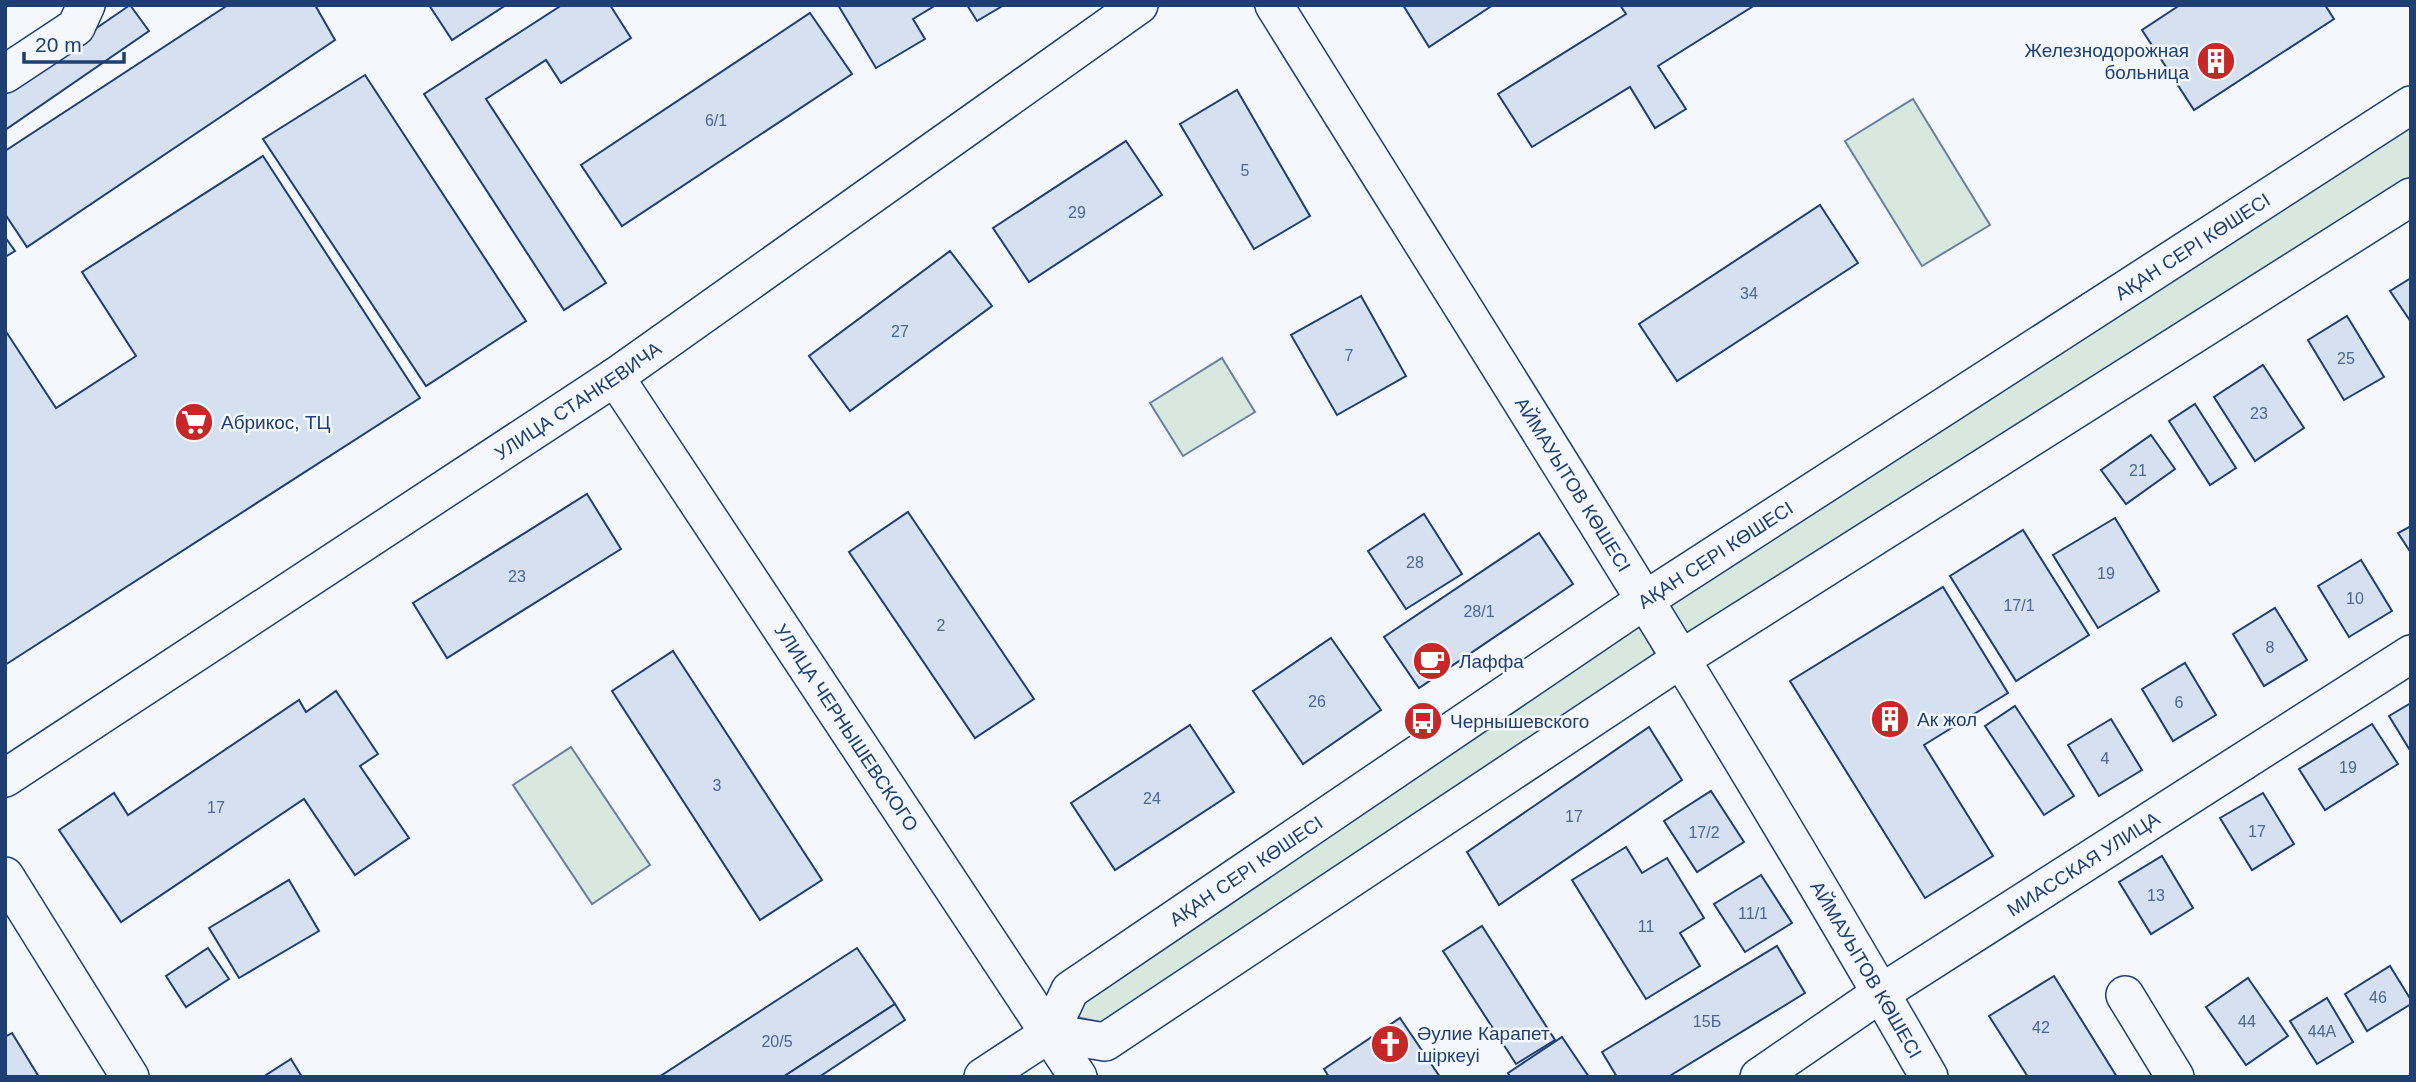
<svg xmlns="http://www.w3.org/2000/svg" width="2416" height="1082" font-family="Arial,sans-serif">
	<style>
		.green { fill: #d7e8df; stroke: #687fa3; stroke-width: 2 }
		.building { fill: #d5e0f0; stroke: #1d3f73; stroke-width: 2 }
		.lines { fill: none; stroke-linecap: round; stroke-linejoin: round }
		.minor-casing { stroke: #1d3f73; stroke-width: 40 }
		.minor { stroke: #f4f7fb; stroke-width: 37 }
		.labels { text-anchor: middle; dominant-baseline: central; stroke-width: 5; stroke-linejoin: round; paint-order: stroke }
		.number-label { font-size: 16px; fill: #4b6792 }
		.poi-label { font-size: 19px; fill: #1d3f73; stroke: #f4f7fb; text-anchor: start }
		.street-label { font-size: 19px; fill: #1d3f73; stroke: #f4f7fb }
	</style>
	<rect width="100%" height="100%" fill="#f4f7fb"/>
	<g class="green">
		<polygon points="1913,99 1990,225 1922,266 1845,141"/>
		<polygon points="2411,124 2411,184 1688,639 1668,601"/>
		<polygon points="1222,358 1255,412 1183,456 1150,403"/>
		<polygon points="1639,621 1657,658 1104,1023 1072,1016 1086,995"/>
		<polygon points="571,747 650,865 592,904 513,785"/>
	</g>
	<g class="building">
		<polygon points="130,5 149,31 5,130 5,91"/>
		<polygon points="228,5 315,5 335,40 27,247 5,214 5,151"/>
		<polygon points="429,5 506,5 452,40"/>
		<polygon points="562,5 610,5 631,38 561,83 546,60 486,99 606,283 564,310 424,94"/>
		<polygon points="838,5 936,5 913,19 925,39 876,68"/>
		<polygon points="967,5 1004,5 977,21"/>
		<polygon points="1403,5 1493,5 1429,47"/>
		<polygon points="1620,5 1755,5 1658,66 1686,109 1655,128 1630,87 1532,147 1498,94 1626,14"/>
		<polygon points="2180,5 2325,5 2334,19 2194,110 2142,30"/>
		<polygon points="810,13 852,74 622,226 581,165"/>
		<polygon points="365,75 526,321 426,386 263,139"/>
		<polygon points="1237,90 1310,216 1254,249 1180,124"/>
		<polygon points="1126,141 1162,195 1029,282 993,228"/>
		<polygon points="263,156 420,398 5,665 5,330 56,408 136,356 82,272"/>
		<polygon points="1820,205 1858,263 1677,381 1639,324"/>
		<polygon points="5,237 15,251 5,257"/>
		<polygon points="950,251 992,306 850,411 809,356"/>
		<polygon points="2411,278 2411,322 2390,291"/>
		<polygon points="1361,296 1406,376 1337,415 1291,335"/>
		<polygon points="2347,316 2384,377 2344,400 2308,340"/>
		<polygon points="2263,365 2304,428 2255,461 2214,397"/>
		<polygon points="2195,404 2236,468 2210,485 2169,421"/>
		<polygon points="2151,435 2175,469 2126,504 2101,470"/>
		<polygon points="587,494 621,549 447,658 413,603"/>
		<polygon points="908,512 1034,699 975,738 849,552"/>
		<polygon points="1424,514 1462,574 1406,609 1368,551"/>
		<polygon points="2115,518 2159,591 2098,628 2053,555"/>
		<polygon points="2411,526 2411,553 2398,533"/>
		<polygon points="2023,530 2089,635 2016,681 1950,576"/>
		<polygon points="1539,533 1573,584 1419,688 1384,637"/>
		<polygon points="2361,560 2392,611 2349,637 2318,586"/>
		<polygon points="1943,587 2008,693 1924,745 1993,856 1925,898 1790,681"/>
		<polygon points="2275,608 2307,660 2264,686 2233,634"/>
		<polygon points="1331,638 1381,710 1303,764 1253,691"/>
		<polygon points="673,651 822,880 760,920 612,691"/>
		<polygon points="2185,663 2216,715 2173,741 2142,689"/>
		<polygon points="336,691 378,754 360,766 409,838 355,875 304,799 121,922 59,830 114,793 128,815 299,700 306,712"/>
		<polygon points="2411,703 2411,752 2389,716"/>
		<polygon points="2015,706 2074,796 2044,815 1985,726"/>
		<polygon points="2111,719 2142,770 2099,796 2068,745"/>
		<polygon points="2372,724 2398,764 2325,810 2299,769"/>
		<polygon points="1190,725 1234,792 1115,870 1071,803"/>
		<polygon points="1649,727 1682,780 1499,905 1467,852"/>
		<polygon points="1711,791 1744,842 1697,872 1664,821"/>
		<polygon points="2263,793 2294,844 2252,870 2220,818"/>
		<polygon points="1626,847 1642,873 1667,858 1704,918 1680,933 1700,966 1646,999 1572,880"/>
		<polygon points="2162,856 2193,908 2151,934 2119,882"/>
		<polygon points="1761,875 1792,923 1745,952 1714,904"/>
		<polygon points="289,880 319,931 239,978 209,928"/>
		<polygon points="1482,926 1555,1040 1516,1064 1443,951"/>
		<polygon points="1777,946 1805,993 1668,1077 1617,1077 1602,1052"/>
		<polygon points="208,948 229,979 186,1007 166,976"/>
		<polygon points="857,948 895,1004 783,1077 659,1077"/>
		<polygon points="2390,966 2411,1000 2411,1004 2367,1031 2345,994"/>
		<polygon points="2054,976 2117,1077 2028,1077 1989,1016"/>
		<polygon points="2248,978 2288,1036 2246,1065 2206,1007"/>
		<polygon points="2327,998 2353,1042 2317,1064 2290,1021"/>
		<polygon points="895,1004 905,1020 819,1077 783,1077"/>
		<polygon points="1400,1018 1440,1077 1329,1077 1324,1069"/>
		<polygon points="12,1033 39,1077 5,1077 5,1037"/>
		<polygon points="1562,1037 1589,1077 1510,1077 1508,1073"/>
		<polygon points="291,1059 302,1077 263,1077"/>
	</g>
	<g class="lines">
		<g class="minor-casing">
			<g id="minor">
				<path id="s1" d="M1274 5C1495 360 1721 713 1929 1077"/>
				<polyline points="5,74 76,27 86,5"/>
				<path id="s2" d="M615 377 1078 1077"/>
				<path id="s3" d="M5 778 615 377 1139 5"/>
				<polyline points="5,876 130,1077"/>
				<polyline points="2125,995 2175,1077"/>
				<polyline points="1050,1033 1105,1042 1681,659 2411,197"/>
				<path id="s4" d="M983 1077 1050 1033 1070 990 1645 600 2411 105"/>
				<path id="s5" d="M1759 1077 1881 993 2411 654"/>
			</g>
		</g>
		<use href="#minor" class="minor"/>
	</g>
	<defs>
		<g id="building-disc" transform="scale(2.0125)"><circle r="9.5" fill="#c62828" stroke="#f4f7fb"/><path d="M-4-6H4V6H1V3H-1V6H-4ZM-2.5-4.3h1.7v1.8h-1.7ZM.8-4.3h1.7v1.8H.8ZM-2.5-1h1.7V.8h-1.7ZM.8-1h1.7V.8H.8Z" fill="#fff"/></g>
		<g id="supermarket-disc" transform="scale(2.0125)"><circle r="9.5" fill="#c62828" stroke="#f4f7fb"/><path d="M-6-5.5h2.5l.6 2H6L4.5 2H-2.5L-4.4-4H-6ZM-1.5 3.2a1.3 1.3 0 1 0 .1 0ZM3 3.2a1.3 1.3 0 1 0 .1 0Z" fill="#fff"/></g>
		<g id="cafe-disc" transform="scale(2.0125)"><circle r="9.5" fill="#c62828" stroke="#f4f7fb"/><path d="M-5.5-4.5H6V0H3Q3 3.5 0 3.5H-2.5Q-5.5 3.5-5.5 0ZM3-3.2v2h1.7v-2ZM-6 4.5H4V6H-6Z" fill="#fff"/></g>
		<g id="bus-disc" transform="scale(2.0125)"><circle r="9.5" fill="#c62828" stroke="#f4f7fb"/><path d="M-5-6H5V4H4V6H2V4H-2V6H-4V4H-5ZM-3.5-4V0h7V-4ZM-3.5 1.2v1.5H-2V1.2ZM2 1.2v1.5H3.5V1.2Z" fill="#fff"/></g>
		<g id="church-disc" transform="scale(2.0125)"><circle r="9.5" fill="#c62828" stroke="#f4f7fb"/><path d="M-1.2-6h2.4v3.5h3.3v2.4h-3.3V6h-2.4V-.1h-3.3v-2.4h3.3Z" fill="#fff"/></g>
	</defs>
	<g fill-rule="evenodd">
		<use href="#building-disc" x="2216" y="61"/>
		<use href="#supermarket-disc" x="194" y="422"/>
		<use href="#cafe-disc" x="1432" y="661"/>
		<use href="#building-disc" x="1890" y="719"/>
		<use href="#bus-disc" x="1423" y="721"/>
		<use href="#church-disc" x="1390" y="1044"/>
	</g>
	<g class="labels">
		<g class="number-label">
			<text x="716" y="120">6/1</text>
			<text x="1245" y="170">5</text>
			<text x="1077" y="212">29</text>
			<text x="1749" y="293">34</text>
			<text x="900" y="331">27</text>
			<text x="1349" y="355">7</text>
			<text x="2346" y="358">25</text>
			<text x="2259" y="413">23</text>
			<text x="2138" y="470">21</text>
			<text x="1415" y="562">28</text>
			<text x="2106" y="573">19</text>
			<text x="517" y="576">23</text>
			<text x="2355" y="598">10</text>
			<text x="2019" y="605">17/1</text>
			<text x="1479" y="611">28/1</text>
			<text x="941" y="625">2</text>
			<text x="2270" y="647">8</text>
			<text x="1317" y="701">26</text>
			<text x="2179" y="702">6</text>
			<text x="2105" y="758">4</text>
			<text x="2348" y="767">19</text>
			<text x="717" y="785">3</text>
			<text x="1152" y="798">24</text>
			<text x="216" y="807">17</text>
			<text x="1574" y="816">17</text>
			<text x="2257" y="831">17</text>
			<text x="1704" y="832">17/2</text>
			<text x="2156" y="895">13</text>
			<text x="1753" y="913">11/1</text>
			<text x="1646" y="926">11</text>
			<text x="2378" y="997">46</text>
			<text x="1707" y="1021">15Б</text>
			<text x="2247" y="1021">44</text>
			<text x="2041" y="1027">42</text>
			<text x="2322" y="1031">44А</text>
			<text x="777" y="1041">20/5</text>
		</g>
		<g class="poi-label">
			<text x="2189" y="50" text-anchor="end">Железнодорожная<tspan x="2189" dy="22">больница</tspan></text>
			<text x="221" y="422">Абрикос, ТЦ</text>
			<text x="1459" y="661">Лаффа</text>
			<text x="1917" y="719">Ак жол</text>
			<text x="1450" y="721">Чернышевского</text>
			<text x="1417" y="1033">Әулие Карапет<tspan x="1417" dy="22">шіркеуі</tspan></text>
		</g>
		<g class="street-label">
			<text stroke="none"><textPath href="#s4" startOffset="1474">АҚАН СЕРІ КӨШЕСІ</textPath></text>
			<text stroke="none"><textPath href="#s3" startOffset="686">УЛИЦА СТАНКЕВИЧА</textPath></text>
			<text stroke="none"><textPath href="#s1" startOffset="565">АЙМАУЫТОВ КӨШЕСІ</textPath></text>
			<text stroke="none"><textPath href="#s4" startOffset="906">АҚАН СЕРІ КӨШЕСІ</textPath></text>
			<text stroke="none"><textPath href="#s2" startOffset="420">УЛИЦА ЧЕРНЫШЕВСКОГО</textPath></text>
			<text stroke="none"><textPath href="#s5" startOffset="388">МИАССКАЯ УЛИЦА</textPath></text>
			<text stroke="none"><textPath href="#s4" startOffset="340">АҚАН СЕРІ КӨШЕСІ</textPath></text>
			<text stroke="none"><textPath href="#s1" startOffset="1132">АЙМАУЫТОВ КӨШЕСІ</textPath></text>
		</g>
	</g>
	<rect width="2416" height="1082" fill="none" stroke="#1d3f73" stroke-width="14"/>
	<path d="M24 52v10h100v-10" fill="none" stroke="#1d3f73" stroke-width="3.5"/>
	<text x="35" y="52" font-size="21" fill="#1d3f73" stroke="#f4f7fb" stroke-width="5" paint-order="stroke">20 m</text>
</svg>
